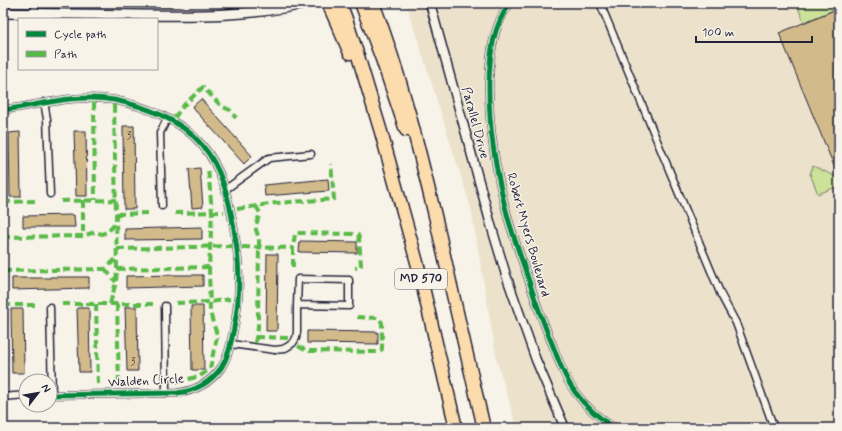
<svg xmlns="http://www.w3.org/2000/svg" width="842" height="431" font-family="Mynerve,sans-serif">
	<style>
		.built { fill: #ece2cc }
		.green { fill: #cce298; stroke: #77826a }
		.building { fill: #d2ba8a; stroke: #22223b }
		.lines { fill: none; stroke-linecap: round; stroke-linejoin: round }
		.minor-casing { stroke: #22223b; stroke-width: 9 }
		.tertiary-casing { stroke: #22223b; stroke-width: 11 }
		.secondary-casing { stroke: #22223b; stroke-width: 12 }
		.motorway-casing { stroke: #22223b; stroke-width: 15 }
		.minor { stroke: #f7f3e8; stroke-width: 6 }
		.tertiary { stroke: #f7f3e8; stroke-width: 8 }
		.secondary { stroke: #f7f3e8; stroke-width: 9 }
		.motorway { stroke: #fcdcac; stroke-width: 12 }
		.quiet { stroke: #58b947; stroke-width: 4; stroke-dasharray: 8 4; stroke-linecap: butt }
		.cycleway-casing { stroke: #f7f3e8; stroke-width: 8 }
		.cycleway { stroke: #00873e; stroke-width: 5 }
		.labels { text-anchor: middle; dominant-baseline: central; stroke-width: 3; stroke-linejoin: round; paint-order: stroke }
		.number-label { font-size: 11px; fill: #4e484f }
		.shield { fill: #f7f3e8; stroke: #62616f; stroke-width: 1 }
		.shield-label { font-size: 12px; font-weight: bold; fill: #22223b }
		.street-label { font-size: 13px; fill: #22223b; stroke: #f7f3e8 }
	</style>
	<rect width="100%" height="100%" fill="#f7f3e8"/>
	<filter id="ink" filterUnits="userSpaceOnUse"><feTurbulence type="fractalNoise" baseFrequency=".025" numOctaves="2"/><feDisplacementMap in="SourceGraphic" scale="8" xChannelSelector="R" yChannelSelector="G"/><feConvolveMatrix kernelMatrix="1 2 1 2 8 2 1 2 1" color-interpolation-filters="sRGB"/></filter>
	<g filter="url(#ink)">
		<polygon class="built" points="406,3 839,3 839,428 517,428 497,361 471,208"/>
		<g class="green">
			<polygon points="42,3 173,3 173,7 46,5"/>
			<polygon points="796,3 839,3 839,8 804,22"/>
			<polygon points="813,166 839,178 839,186 818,194 810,174"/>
		</g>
		<g class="building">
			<polygon points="839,8 839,178 779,33"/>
			<polygon points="201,99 252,156 244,164 192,107"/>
			<polygon points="123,126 134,126 135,209 124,209"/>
			<polygon points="74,131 86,131 87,196 76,196"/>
			<polygon points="20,132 21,197 10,197 9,133"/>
			<polygon points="200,168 203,207 192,208 189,169"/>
			<polygon points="328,179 329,191 265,196 264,185"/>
			<polygon points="74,215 75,227 23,227 23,216"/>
			<polygon points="202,227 202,239 125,240 125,229"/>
			<polygon points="300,241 357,242 357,253 299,252"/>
			<polygon points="267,254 278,254 277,331 266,331"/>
			<polygon points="177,275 203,275 203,286 126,288 126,276"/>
			<polygon points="50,277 89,277 89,288 12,290 12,278 50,278"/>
			<polygon points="191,306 203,306 204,370 192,370"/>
			<polygon points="125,307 137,307 138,371 127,371"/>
			<polygon points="77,308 89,308 90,372 79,372"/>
			<polygon points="11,309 23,309 24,373 12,373"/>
			<polygon points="307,331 378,332 378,344 307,343"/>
		</g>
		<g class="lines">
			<g class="minor-casing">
				<g id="minor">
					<polyline points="35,3 35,13"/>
					<path d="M510 3C493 26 490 53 489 81 488 127 496 173 508 218 514 239 522 260 529 281 536 303 544 325 553 346 559 362 565 378 575 392 586 407 600 419 615 428"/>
					<polyline points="600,3 721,295 736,323 774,428"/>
					<polyline points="44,102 47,119 50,194"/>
					<path d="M3 110C40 105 76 93 114 100 145 106 181 120 202 145 222 168 229 199 234 229 240 264 241 292 234 328 231 342 229 356 221 368 210 383 195 391 177 393L50 395"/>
					<polyline points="226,189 269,158 311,154"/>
					<polyline points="162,206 160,133 167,119"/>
					<polyline points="165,306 166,393"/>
					<polyline points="50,307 52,395"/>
					<polyline points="231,344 275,350 283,349 287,347 293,343 296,338 297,332 297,305 349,306 349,280 298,279 297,305"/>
					<polyline points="3,397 26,395"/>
				</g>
			</g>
			<g class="tertiary-casing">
				<polyline id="tertiary" points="430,3 491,225 506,275 536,360 565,428"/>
			</g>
			<g class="secondary-casing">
				<path id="secondary" d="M3 13C49 14 95 14 141 15 197 16 252 16 308 3"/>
			</g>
			<g class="motorway-casing">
				<g id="motorway">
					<polyline points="328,3 350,53"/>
					<polyline points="340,3 346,19 358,56 381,132 418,266 456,428"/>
					<polyline points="361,3 383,62 406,130"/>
					<path d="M373 3C401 75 419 149 437 224 452 292 468 360 484 428"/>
				</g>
			</g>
			<use href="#minor" class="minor"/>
			<use href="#tertiary" class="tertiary"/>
			<use href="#secondary" class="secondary"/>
			<use href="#motorway" class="motorway"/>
			<g class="quiet">
				<polyline points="94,102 95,200"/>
				<polyline points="174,118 184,105 203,87 221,106 230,110 236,118"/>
				<polyline points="83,200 83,236"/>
				<polyline points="61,201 116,200"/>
				<polyline points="3,202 37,201"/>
				<polyline points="237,209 276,203 334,199 331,164"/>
				<polyline points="175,213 224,212"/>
				<polyline points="116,214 151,213"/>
				<polyline points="3,237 83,236 95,232 102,234 109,231 116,221"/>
				<polyline points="3,247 5,388"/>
				<polyline points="242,247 293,248"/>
				<polyline points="117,249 232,246"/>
				<polyline points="293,267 293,248 295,234 297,233 300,233 353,234 358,235 359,238 361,265 360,267 355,268"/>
				<polyline points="105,269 116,282"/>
				<polyline points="117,269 209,267"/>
				<polyline points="3,271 105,269 117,258"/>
				<polyline points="176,303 210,302 230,299"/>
				<polyline points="62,304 153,304"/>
				<polyline points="96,304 98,386"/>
				<polyline points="110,304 116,282 117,269 114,105"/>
				<polyline points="117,304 119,386"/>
				<polyline points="3,305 38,305"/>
				<polyline points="256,337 291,338"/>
				<polyline points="255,343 258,328 258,315 259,247 259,238 256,230 256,225 260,213 256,206"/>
				<polyline points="298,346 305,350 309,351 376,352 379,352 382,349 382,323 380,319 377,318 356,317"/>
				<polyline points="177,382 200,376 210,369 213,354 217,338 216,331 214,326 210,312 209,267 212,212 208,168"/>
			</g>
			<g class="cycleway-casing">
				<g id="cycleway">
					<path d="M510 3C493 26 490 53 489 81 488 127 496 173 508 218 514 239 522 260 529 281 536 303 544 325 553 346 559 362 565 378 575 392 586 407 600 419 615 428"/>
					<path d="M3 110C40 105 76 93 114 100 145 106 181 120 202 145 222 168 229 199 234 229 240 264 241 292 234 328 231 342 229 356 221 368 210 383 195 391 177 393L50 395"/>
				</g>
			</g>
			<use href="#cycleway" class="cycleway"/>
		</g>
	</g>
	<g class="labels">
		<g class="number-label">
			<text x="129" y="136">3</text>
			<text x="133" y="362">3</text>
		</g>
		<rect class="shield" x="395" y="269" width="52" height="20" rx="3"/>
		<g class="shield-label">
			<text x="421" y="279">MD 570</text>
		</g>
		<g class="street-label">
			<text transform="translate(475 123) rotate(75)">Parallel Drive</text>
			<text transform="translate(528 235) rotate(74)">Robert Myers Boulevard</text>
			<text transform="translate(146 381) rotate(-3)">Walden Circle</text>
		</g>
	</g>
	<rect width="842" height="431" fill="none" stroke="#f7f3e8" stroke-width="16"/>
	<rect x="8" y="8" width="826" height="415" fill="none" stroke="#22223b" stroke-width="1.5" filter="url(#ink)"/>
	<rect x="18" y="18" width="140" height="52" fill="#f7f3e8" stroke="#a29fa3"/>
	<rect x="26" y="31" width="20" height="6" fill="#00873e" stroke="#a29fa3"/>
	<text x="54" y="38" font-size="12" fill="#22223b">Cycle path</text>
	<rect x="26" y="51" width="20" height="6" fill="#58b947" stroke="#a29fa3"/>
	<text x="54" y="58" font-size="12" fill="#22223b">Path</text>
	<g transform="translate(38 393) rotate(59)"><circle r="19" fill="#f7f3e8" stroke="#a29fa3"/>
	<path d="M0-3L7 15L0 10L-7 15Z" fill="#22223b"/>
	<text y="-6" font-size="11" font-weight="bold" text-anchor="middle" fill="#22223b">N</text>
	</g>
	<path d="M696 36v6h116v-6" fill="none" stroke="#22223b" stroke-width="2"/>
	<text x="702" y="36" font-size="12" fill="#22223b" stroke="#f7f3e8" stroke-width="3" paint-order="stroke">100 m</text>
</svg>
